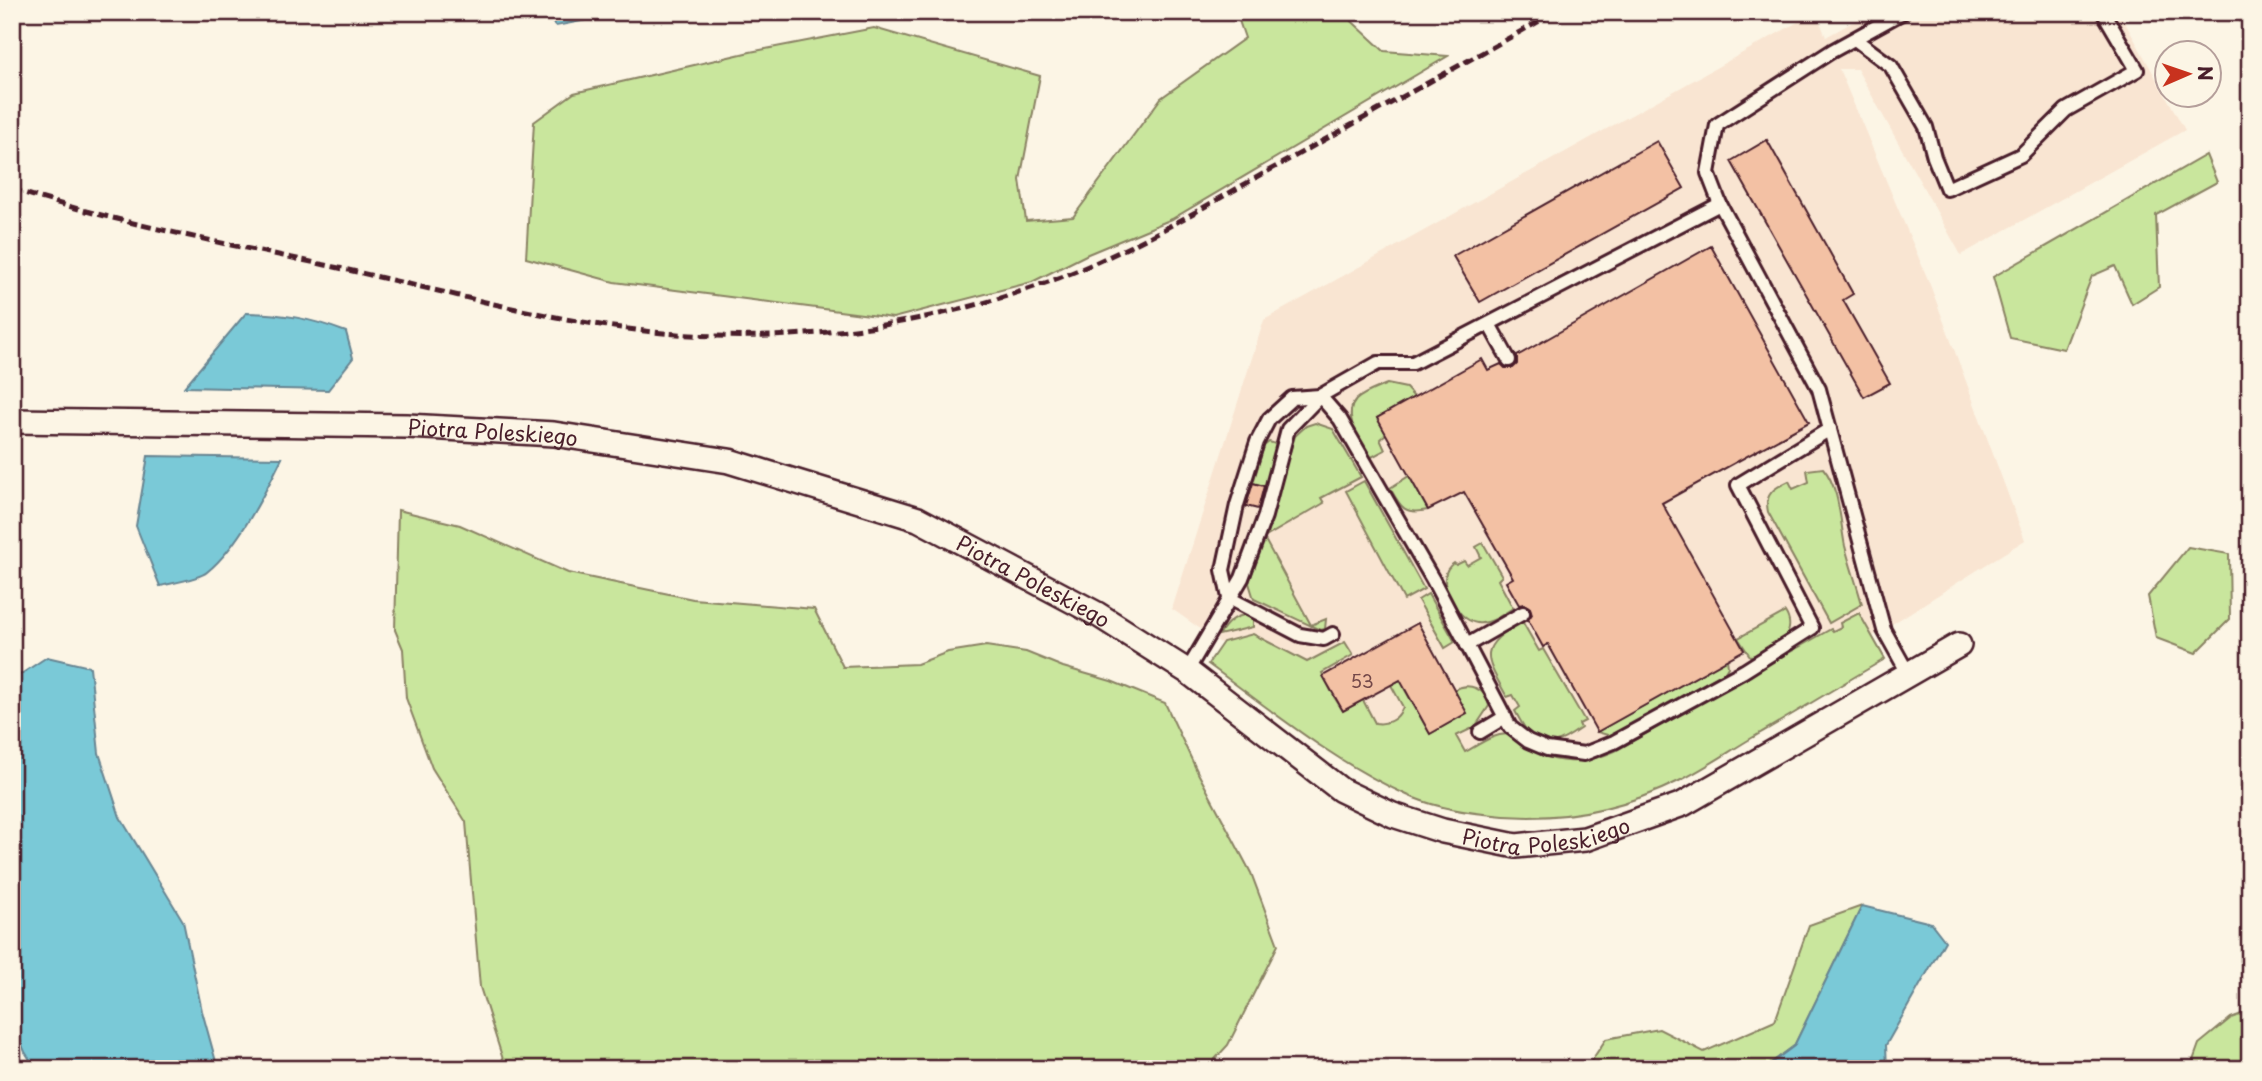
<svg xmlns="http://www.w3.org/2000/svg" width="2262" height="1081" font-family="'Playpen Sans',sans-serif">
	<style>
		.built { fill: #f9e5d2 }
		.green { fill: #c9e69d; stroke: #8a8264; stroke-width: 2 }
		.water { fill: #7ac9d7; stroke: #678592; stroke-width: 2 }
		.building { fill: #f3c1a4; stroke: #4a1f2b; stroke-width: 2 }
		.lines { fill: none; stroke-linecap: round; stroke-linejoin: round }
		.service-casing { stroke: #4a1f2b; stroke-width: 18 }
		.minor-casing { stroke: #4a1f2b; stroke-width: 28 }
		.service { stroke: #fcf5e5; stroke-width: 12 }
		.minor { stroke: #fcf5e5; stroke-width: 23 }
		.rail { stroke: #4a1f2b; stroke-width: 5; stroke-dasharray: 10 5; stroke-linecap: butt }
		.labels { text-anchor: middle; dominant-baseline: central; stroke-width: 7; stroke-linejoin: round; paint-order: stroke }
		.number-label { font-size: 18px; fill: #744849 }
		.street-label { font-size: 21px; fill: #4a1f2b; stroke: #fcf5e5 }
	</style>
	<rect width="100%" height="100%" fill="#fcf5e5"/>
	<filter id="ink" filterUnits="userSpaceOnUse"><feTurbulence type="fractalNoise" baseFrequency=".0143" numOctaves="2"/><feDisplacementMap in="SourceGraphic" scale="14" xChannelSelector="R" yChannelSelector="G"/><feConvolveMatrix kernelMatrix="1 2 1 2 8 2 1 2 1" color-interpolation-filters="sRGB"/></filter>
	<g filter="url(#ink)">
		<polygon class="built" points="1816,12 1826,37 1871,12 2119,12 2185,130 1961,255 1857,69 1839,69 1929,282 2025,540 1663,769 1387,760 1172,609 1264,320"/>
		<g class="green">
			<polygon points="1236,12 1342,12 1384,51 1448,56 1172,219 1088,254 1032,282 893,318 614,282 526,258 534,122 574,93 750,52 874,28 1040,76 1020,180 1026,221 1073,217 1161,98 1245,38"/>
			<polygon points="2206,155 2217,182 2156,215 2159,287 2132,304 2115,266 2092,276 2064,349 2010,338 1993,277"/>
			<path d="M1387 384 1406 388 1414 397 1377 418 1386 434 1380 439 1385 450 1370 458C1362 443 1341 417 1356 400 1363 393 1378 388 1387 384Z"/>
			<polygon points="1315,423 1333,429 1361,477 1321,498 1324,503 1264,538 1311,625 1326,619 1325,629 1320,630 1254,599 1249,583 1295,436 1306,426"/>
			<polygon points="1269,442 1279,445 1269,488 1253,483 1264,446"/>
			<path d="M1823 468C1840 488 1840 522 1845 546 1850 566 1857 585 1862 604L1829 623 1768 512C1764 494 1774 488 1789 481L1793 489 1809 482 1807 470Z"/>
			<path d="M1409 476 1428 510C1404 515 1401 508 1390 488Z"/>
			<polygon points="1364,481 1424,589 1404,600 1346,491"/>
			<polygon points="398,510 460,525 568,573 693,599 814,609 843,667 917,664 948,652 986,646 1026,652 1063,667 1111,681 1165,703 1198,773 1251,873 1278,945 1228,1045 1206,1069 506,1069 480,987 466,822 432,768 406,698 403,649 395,630"/>
			<path d="M1483 543 1502 576 1498 580 1513 608C1503 614 1490 625 1477 623 1457 621 1431 576 1454 563L1456 565 1464 561 1467 565 1481 557 1476 547Z"/>
			<polygon points="2188,547 2229,554 2230,619 2196,653 2156,638 2148,596"/>
			<polygon points="1428,594 1455,642 1445,648 1418,600"/>
			<path d="M1785 612C1800 635 1772 655 1750 656L1738 638Z"/>
			<path d="M1859 613 1885 659C1842 684 1800 710 1757 735 1731 750 1706 768 1679 781 1618 811 1551 823 1484 814 1457 811 1431 806 1407 795 1335 763 1271 710 1208 664L1223 642 1253 634 1307 662 1345 642 1353 655 1322 673 1331 691 1333 690 1336 695 1334 697 1343 711 1363 700 1375 723C1388 725 1398 719 1403 707L1391 685 1405 677 1404 688 1430 734 1466 713 1454 690C1468 682 1487 688 1489 706L1475 727 1456 736 1465 752C1477 746 1496 731 1511 735 1521 738 1531 748 1539 753 1562 767 1592 761 1615 751L1831 629 1833 631 1841 627 1840 623Z"/>
			<path d="M1248 614 1253 616V627L1219 635C1227 622 1233 617 1248 614Z"/>
			<path d="M1522 621 1539 651 1543 649 1585 721 1579 724 1581 728C1574 733 1565 740 1556 742 1534 749 1523 726 1515 711L1520 707 1513 695 1507 697C1484 656 1477 648 1522 621Z"/>
			<polygon points="1727,659 1728,667 1725,672 1611,736 1597,732"/>
			<polygon points="1862,906 1794,1046 1763,1069 1586,1069 1606,1039 1659,1029 1704,1052 1775,1021 1809,925"/>
			<polygon points="2250,1011 2250,1069 2190,1069 2199,1044 2231,1018"/>
		</g>
		<g class="water">
			<polygon points="541,12 628,12 556,26"/>
			<path d="M246 313C284 314 310 318 346 332L353 358 328 390 184 387Z"/>
			<path d="M148 456 282 458C265 493 238 547 207 572 199 579 172 583 160 586L136 526Z"/>
			<polygon points="47,657 90,667 99,753 120,817 183,921 202,1011 218,1069 36,1069 25,1052 12,1022 12,680"/>
			<polygon points="1862,906 1931,923 1945,941 1886,1045 1887,1069 1763,1069 1794,1046"/>
		</g>
		<g class="building">
			<polygon points="1767,140 1853,294 1843,300 1890,383 1864,397 1731,161"/>
			<polygon points="1657,141 1684,188 1480,302 1453,256"/>
			<polygon points="1711,246 1809,422 1662,503 1744,650 1597,732 1548,644 1543,647 1528,620 1532,614 1530,608 1524,604 1519,605 1506,582 1513,578 1464,492 1428,510 1377,418 1482,359 1488,370 1501,364 1505,368 1513,368 1517,364 1517,356"/>
			<polygon points="1253,483 1264,486 1258,509 1246,506"/>
			<polygon points="1418,623 1467,713 1430,734 1400,680 1343,711 1323,676"/>
		</g>
		<g class="lines">
			<g class="service-casing">
				<g id="service">
					<polyline points="1903,12 1832,51 1717,125 1708,173 1720,204 1819,389 1884,630 1909,675"/>
					<polyline points="1856,40 1891,66 1926,127 1934,157 1947,189 2021,155 2066,110 2137,70 2103,12"/>
					<polyline points="1489,324 1509,360"/>
					<polyline points="1320,396 1340,419 1433,580 1510,727 1528,741 1547,749 1584,754 1614,742 1744,671 1812,628 1738,485 1830,429"/>
					<polyline points="1320,396 1292,398 1269,419 1257,442 1237,505 1223,570 1229,598 1300,635 1324,639 1333,634"/>
					<polyline points="1467,645 1523,613"/>
					<polyline points="1187,671 1242,578 1265,516 1288,429 1320,396 1378,363 1413,363 1720,204"/>
					<polyline points="1480,732 1505,717"/>
				</g>
			</g>
			<g class="minor-casing">
				<g id="minor">
					<path id="s1" d="M12 421 407 426 554 434 729 461 918 519 1097 614 1187 671 1341 790 1393 815 1443 831 1516 846 1585 839 1683 804 1959 645"/>
				</g>
			</g>
			<use href="#service" class="service"/>
			<use href="#minor" class="minor"/>
			<path class="rail" d="M12 189C118 224 230 244 339 268 435 289 531 316 628 329 771 348 921 330 1056 279 1130 251 1199 210 1268 171 1364 118 1460 65 1556 12"/>
		</g>
	</g>
	<g class="labels">
		<g class="number-label">
			<text x="1362" y="680">53</text>
		</g>
		<g class="street-label">
			<text stroke="none"><textPath href="#s1" startOffset="481">Piotra Poleskiego</textPath></text>
			<text stroke="none"><textPath href="#s1" startOffset="1048">Piotra Poleskiego</textPath></text>
			<text stroke="none"><textPath href="#s1" startOffset="1636">Piotra Poleskiego</textPath></text>
		</g>
	</g>
	<rect width="2262" height="1081" fill="none" stroke="#fcf5e5" stroke-width="42"/>
	<rect x="21" y="21" width="2220" height="1039" fill="none" stroke="#4a1f2b" stroke-width="2.5" filter="url(#ink)"/>
	<g transform="translate(2188 74) rotate(88)"><circle r="33" fill="#fcf5e5" stroke="#b59f9b" stroke-width="2"/>
	<path d="M0-5L12 26L0 18L-12 26Z" fill="#c8321e"/>
	<text y="-10" font-size="19" font-weight="bold" text-anchor="middle" fill="#4a1f2b">N</text>
	</g>
</svg>
